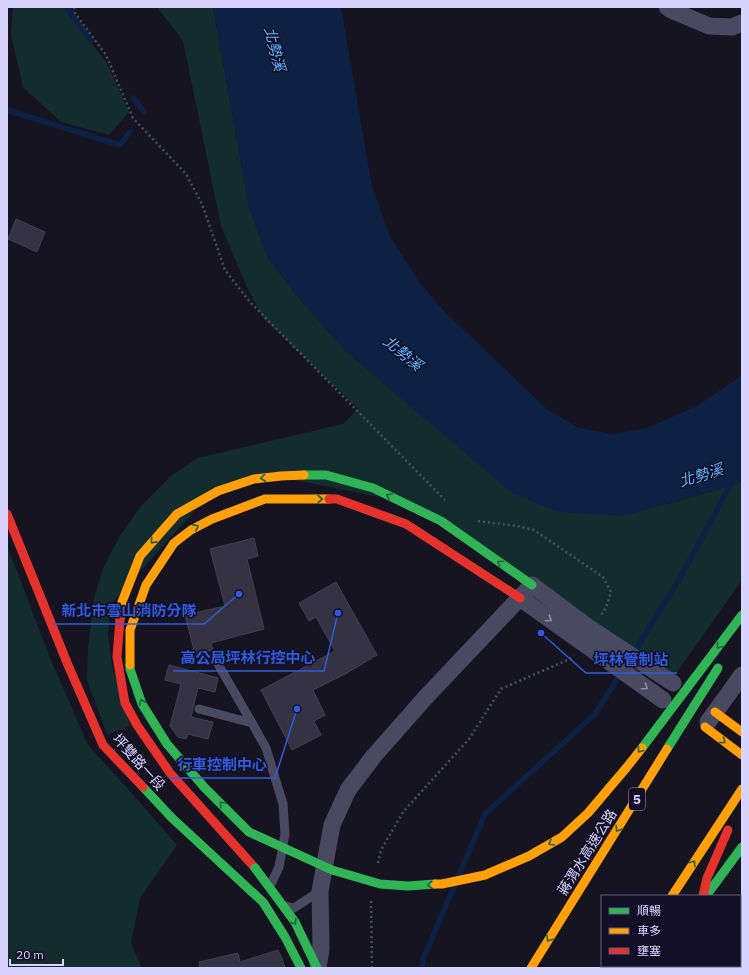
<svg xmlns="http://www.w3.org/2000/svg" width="749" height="975" font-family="'IBM Plex Sans','Noto Sans TC',sans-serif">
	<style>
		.green { fill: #132c2d }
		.water { fill: #0d2144 }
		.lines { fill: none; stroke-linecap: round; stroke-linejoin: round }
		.stream { stroke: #0d2144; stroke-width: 5.5 }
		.building { fill: #343243; stroke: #433f54 }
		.path { stroke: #44505f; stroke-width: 2.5; stroke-dasharray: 2 3; stroke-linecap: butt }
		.lane { stroke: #4a4962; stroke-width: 9 }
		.street { stroke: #4a4962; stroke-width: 17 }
		.fast { stroke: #30b455; stroke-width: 9 }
		.slow { stroke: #ff9f0a; stroke-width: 9 }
		.jam { stroke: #e5322d; stroke-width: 9 }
		.street-bridge { stroke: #4a4962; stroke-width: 17 }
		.fast-bridge { stroke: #30b455; stroke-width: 9 }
		.slow-bridge { stroke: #ff9f0a; stroke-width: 9 }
		.oneway { stroke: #22623e }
		.oneway2 { stroke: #928eb0 }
		.labels { text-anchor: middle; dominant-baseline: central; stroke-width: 3; stroke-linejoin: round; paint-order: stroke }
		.shield { fill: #130f26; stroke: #9e99be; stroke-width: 1 }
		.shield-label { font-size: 13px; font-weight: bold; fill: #d9d4ff }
		.street-label { font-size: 14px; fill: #d9d4ff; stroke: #130f26 }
		.water-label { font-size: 15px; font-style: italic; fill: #62b6ff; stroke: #130f26 }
		.leader { fill: none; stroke: #305bdc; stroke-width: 1.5 }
		.callout-dot { fill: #305bdc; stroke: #130f26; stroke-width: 1.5 }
		.callout-label { font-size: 15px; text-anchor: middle; font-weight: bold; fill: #305bdc; stroke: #130f26; stroke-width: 3; stroke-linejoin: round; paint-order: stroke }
	</style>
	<rect width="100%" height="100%" fill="#161421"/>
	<g class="green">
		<polygon points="13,7 71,7 73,19 106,62 129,112 109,135 61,122 23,87 11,34"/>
		<polygon points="157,7 213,7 249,207 268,258 302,302 668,504 742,482 742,580 675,675 414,504 270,475 207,497 111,604 108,634 112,665 130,726 107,735 87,680 88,648 94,598 104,566 120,536 141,506 171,476 198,458 343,424 358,409 263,318 247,287 221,226 183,41"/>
		<polygon points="7,545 50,658 88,745 128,789 177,845 140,898 131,943 142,968 7,968"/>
	</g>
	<polygon class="water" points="213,7 341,7 372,187 390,236 419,282 443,310 548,410 579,428 612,434 647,428 697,406 742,375 742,482 624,516 558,512 512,493 343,349 302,302 268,258 249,207"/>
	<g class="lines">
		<g class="stream">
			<polyline points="66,7 91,41"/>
			<polyline points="133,98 144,112"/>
			<polyline points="7,110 120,145 130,132"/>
			<polyline points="633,654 680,578 733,480"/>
			<polyline points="459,875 485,814 595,714 621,673"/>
			<polyline points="422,968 423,959 454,887"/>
		</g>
	</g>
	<g class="building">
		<polygon points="16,219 45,232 37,252 8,239"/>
		<polygon points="254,538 258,556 247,559 264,629 211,643 213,650 195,654 185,615 225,606 210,549"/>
		<polygon points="336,582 377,655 347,673 313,690 325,715 314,721 321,735 292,750 261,690 335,651 316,617 309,621 299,603"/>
		<polygon points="169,665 218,678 215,692 198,688 191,717 213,722 208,739 188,734 186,739 178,737 170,726 181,684 165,680"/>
		<polygon points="278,950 282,958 285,968 200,968 199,962 238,953 240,962"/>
	</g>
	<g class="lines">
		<g class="path">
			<polyline points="74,7 75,13 106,55 133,118 186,174 202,204 225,270 250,302 445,500"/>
			<polyline points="478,521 517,526 534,530 603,577 611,592 606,608 601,615"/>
			<polyline points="378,863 381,850 403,812 469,739 501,689 572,658 574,656"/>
			<polyline points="371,901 372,968"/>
		</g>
		<g class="lane">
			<polyline points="218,664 252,723"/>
			<polyline points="199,709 252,723 266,748 283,804 285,834 279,867 270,886"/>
			<polyline points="286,906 294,908 320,891"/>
		</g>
		<g class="street">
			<polyline points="667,7 671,10 709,26 732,27 742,23"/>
			<polyline points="520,598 579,640"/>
			<polyline points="708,722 742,675"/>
			<polyline points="318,968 321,949 320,891 332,825 348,790 373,757 425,698 532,585 588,627"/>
		</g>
		<g class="fast">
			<polyline points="304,475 326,475 373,488 441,521 532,585"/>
			<polyline points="130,665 130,669 142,704 167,744 204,787 249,832"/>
			<polyline points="143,787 172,818 263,902 285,937 301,968"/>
			<polyline points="706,896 742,847"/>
		</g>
		<g class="slow">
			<polyline points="120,619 122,602 140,556 177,514 218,491 254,479 281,476 304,475"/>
			<polyline points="130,665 130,630 146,585 174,543 191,530 212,519 265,499 329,499"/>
			<polyline points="715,712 742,732"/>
			<polyline points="705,727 742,755"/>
			<polyline points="672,896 742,789"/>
		</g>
		<g class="jam">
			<polyline points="329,499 337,499 406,524 520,598"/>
			<polyline points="7,514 68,665 103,745 143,787"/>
			<polyline points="120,619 117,657 125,703 137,725 170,773 255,868"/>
			<polyline points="703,896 707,878 728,830"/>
			<polyline points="696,966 696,968"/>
			<polyline points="625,968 626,966"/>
			<polyline points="654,968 655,966"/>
		</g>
		<g class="street-bridge">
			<polyline points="588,627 673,683"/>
			<polyline points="579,640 663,700"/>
		</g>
		<g class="fast-bridge">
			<polyline points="642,748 742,615"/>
			<polyline points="667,749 718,668"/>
			<polyline points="249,832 332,870 380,884 408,886 435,884"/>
			<polyline points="255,868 295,922 317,968"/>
		</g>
		<g class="slow-bridge">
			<polyline points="435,884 442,884 485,875 529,856 562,837 588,813 627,767 642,748"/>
			<polyline points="531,968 667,749"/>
		</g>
	</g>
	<defs><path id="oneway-chevron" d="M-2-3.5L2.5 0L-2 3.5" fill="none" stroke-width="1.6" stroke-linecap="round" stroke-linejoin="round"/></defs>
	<g class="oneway">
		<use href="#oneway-chevron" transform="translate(263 478) rotate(174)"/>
		<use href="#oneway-chevron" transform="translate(389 496) rotate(-154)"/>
		<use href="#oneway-chevron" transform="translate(320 499)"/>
		<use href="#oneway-chevron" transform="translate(196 527) rotate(-28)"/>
		<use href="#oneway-chevron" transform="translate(153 541) rotate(132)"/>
		<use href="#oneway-chevron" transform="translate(500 563) rotate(-145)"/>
		<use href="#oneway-chevron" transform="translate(719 646) rotate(127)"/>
		<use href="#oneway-chevron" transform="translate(142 702) rotate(-114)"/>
		<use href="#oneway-chevron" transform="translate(723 741) rotate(36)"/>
		<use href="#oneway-chevron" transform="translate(640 750) rotate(127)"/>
		<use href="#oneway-chevron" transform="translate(222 804) rotate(-135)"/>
		<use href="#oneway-chevron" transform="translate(618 829) rotate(122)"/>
		<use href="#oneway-chevron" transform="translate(551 843) rotate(150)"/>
		<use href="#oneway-chevron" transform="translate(693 863) rotate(-57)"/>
		<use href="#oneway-chevron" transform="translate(430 885) rotate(177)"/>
		<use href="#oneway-chevron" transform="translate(294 922) rotate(58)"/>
		<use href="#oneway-chevron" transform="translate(549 939) rotate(122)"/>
	</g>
	<g class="oneway2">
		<use href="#oneway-chevron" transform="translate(549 619) rotate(35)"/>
		<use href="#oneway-chevron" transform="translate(645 687) rotate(35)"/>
	</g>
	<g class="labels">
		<rect class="shield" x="629" y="788" width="16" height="22" rx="3"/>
		<g class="shield-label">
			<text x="637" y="799">5</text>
		</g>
		<g class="street-label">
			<text transform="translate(139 762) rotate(48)">坪雙路一段</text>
			<text transform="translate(587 852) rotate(-58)">蔣渭水高速公路</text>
		</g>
		<g class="water-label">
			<text transform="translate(275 49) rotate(76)">北勢溪</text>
			<text transform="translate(403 353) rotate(39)">北勢溪</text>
			<text transform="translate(701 475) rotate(-17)">北勢溪</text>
		</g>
	</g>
	<path class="leader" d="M239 594L204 624H53M338 613L324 671H173M541 633L586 673H677M297 709L275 778H169"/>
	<g class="callout-dot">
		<circle cx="239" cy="594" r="4"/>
		<circle cx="338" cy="613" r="4"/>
		<circle cx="541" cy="633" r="4"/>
		<circle cx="297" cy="709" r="4"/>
	</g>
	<g class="callout-label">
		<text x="129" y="616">新北市雪山消防分隊</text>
		<text x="248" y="663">高公局坪林行控中心</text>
		<text x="631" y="665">坪林管制站</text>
		<text x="222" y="770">行車控制中心</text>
	</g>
	<rect width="749" height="975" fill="none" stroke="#d9d4ff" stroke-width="16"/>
	<rect x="601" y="895" width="140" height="72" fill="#130f26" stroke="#625e7d"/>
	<rect x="609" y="908" width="20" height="6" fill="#30b455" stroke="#625e7d"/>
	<text x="637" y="915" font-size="12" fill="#d9d4ff">順暢</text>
	<rect x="609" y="928" width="20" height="6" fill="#ff9f0a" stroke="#625e7d"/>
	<text x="637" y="935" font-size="12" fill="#d9d4ff">車多</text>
	<rect x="609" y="948" width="20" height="6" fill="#e5322d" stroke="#625e7d"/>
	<text x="637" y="955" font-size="12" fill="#d9d4ff">壅塞</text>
	<path d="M10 959v6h53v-6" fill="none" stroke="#d9d4ff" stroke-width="2"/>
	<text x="16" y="959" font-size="12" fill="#d9d4ff" stroke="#130f26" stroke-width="3" paint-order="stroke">20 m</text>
</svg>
